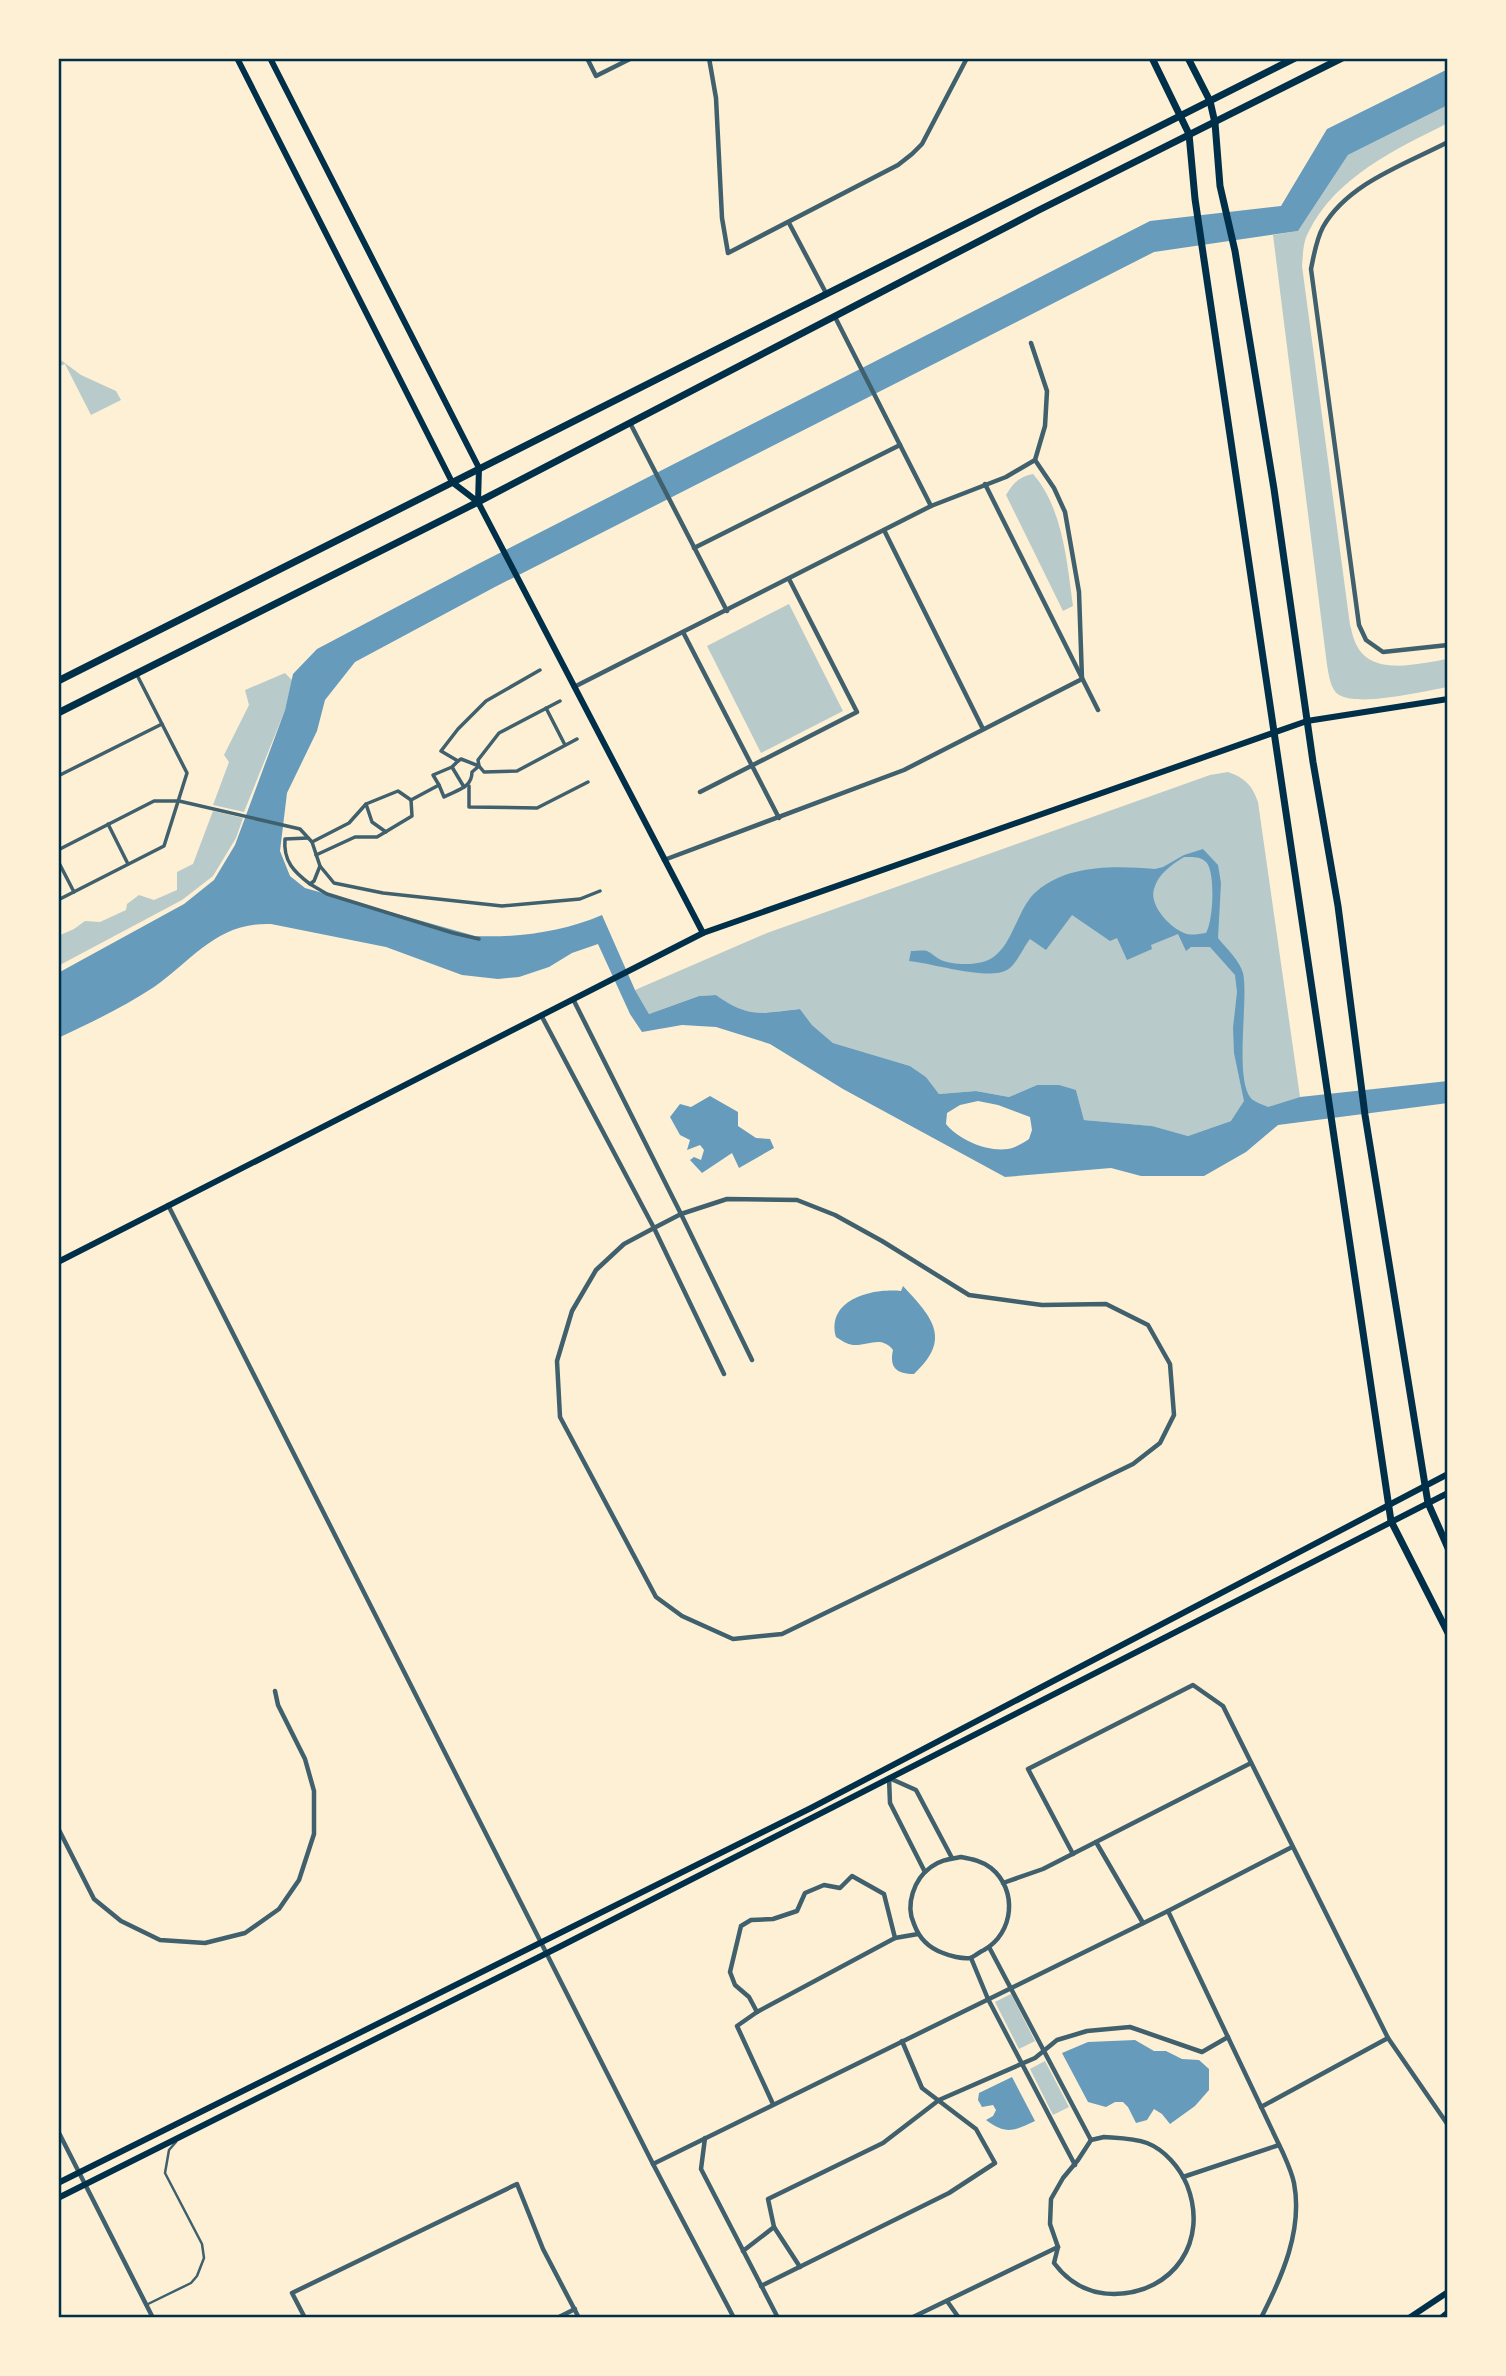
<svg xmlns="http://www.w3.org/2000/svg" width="1506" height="2376" font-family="'Golos Text',sans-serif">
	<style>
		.green { fill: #b9caca }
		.water { fill: #669bbc; fill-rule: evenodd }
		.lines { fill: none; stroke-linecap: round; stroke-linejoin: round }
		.service { stroke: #3f606c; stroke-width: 2.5 }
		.pedestrian { stroke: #3f606c; stroke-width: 3.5 }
		.minor { stroke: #3f606c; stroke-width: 4.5 }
		.secondary { stroke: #003049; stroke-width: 6 }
		.primary { stroke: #003049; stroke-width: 7 }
		.neatline { fill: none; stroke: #003049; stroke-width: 2.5 }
	</style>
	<rect width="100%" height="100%" fill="#fdf0d5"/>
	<g class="green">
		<path d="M1448 105V123C1396 149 1335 177 1308 233 1303 242 1303 255 1302 266L1350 625C1352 631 1353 639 1357 646 1373 677 1421 663 1448 659V687C1423 691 1361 707 1339 695 1330 689 1329 675 1327 665L1273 235 1298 231 1348 155Z"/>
		<polygon points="58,358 81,375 116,391 121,400 91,415 65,364 58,367"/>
		<path d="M1033 474C1063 508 1067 563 1073 606L1063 611 1006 495C1013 483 1019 477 1033 474Z"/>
		<polygon points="789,604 843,711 761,753 707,646"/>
		<polygon points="285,673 292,680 285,710 244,812 213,805 229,762 224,755 249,705 245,690"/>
		<path d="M1228 772C1245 778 1252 785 1258 802L1300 1097 1188 1136 1151 1126 1084 1120 1076 1090 1037 1085 1009 1097 976 1091 939 1094 926 1077 910 1066 833 1043 812 1025 800 1009C760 1013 750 1019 716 995L699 996 649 1014 635 990 767 933 1210 775Z"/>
		<polygon points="213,811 243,818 236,838 213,876 182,900 58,966 58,936 74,929 85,921 100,922 126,910 127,904 139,895 154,900 177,890 177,872 193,864"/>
		<polygon points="1011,1994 1035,2041 1019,2049 995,2002"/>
		<polygon points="1045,2061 1069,2107 1053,2115 1030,2069"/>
	</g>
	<g class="water">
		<path d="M1448 69V105L1348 155 1298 231 1154 252 493 588 355 662 325 700 317 731 287 793 280 851 290 876 305 888 475 936C517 938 563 932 602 915L635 990 649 1014 699 996 716 995C750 1019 761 1013 800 1009L812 1025 833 1043 910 1066 926 1077 939 1094 976 1091 1009 1097 1037 1085H1059L1076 1090 1084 1120 1152 1126 1188 1136 1231 1121 1244 1101 1234 1053 1233 1028 1237 992 1235 975 1210 947H1191L1186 951 1178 934 1151 945 1152 949 1127 960 1117 938 1110 941 1072 915 1046 950 1030 939C1023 948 1016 965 1007 970 989 981 931 963 909 961L911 951C916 951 923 950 927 951 932 953 936 958 941 960 952 965 972 965 983 962 1013 954 1015 909 1037 891 1069 864 1116 866 1155 869L1163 867 1184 855 1203 849 1218 865 1221 883 1218 938C1226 948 1240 961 1243 973 1249 999 1233 1085 1253 1100 1257 1103 1264 1105 1268 1107L1300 1097 1448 1081V1103L1278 1125 1246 1152 1204 1176H1141L1111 1168 1005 1177 843 1089 770 1044 716 1027 682 1025 642 1032 630 1014 598 944 572 953 549 967 519 977 498 979 462 975 386 947 271 924C217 922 194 959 154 987 124 1007 90 1023 58 1038V973L184 904 214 880 235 845 285 710 293 674 317 649 480 563 1150 221 1281 206 1327 129ZM1184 857C1192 857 1200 856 1206 862 1216 872 1213 922 1206 933 1198 934 1191 936 1184 933 1169 927 1149 905 1154 889 1158 874 1171 865 1184 857ZM978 1101 998 1105 1030 1117 1032 1130 1029 1139C1023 1143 1015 1148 1008 1149 987 1152 959 1140 946 1124L947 1113 960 1105Z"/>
		<polygon points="710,1096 738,1112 738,1126 756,1138 770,1139 774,1148 739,1168 732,1153 702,1173 690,1160 694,1157 701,1160 704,1150 700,1145 687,1150 690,1140 680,1135 670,1117 680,1104 691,1107"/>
		<path d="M903 1286C933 1318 952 1339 914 1374 897 1374 889 1368 893 1350 881 1335 869 1346 853 1345 847 1344 842 1341 836 1337 826 1299 873 1288 901 1291Z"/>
		<polygon points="1135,2040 1154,2051 1166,2051 1182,2059 1199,2060 1209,2069 1209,2090 1195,2106 1170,2124 1162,2114 1154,2109 1147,2120 1136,2123 1128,2107 1123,2102 1115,2102 1106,2107 1088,2102 1062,2053 1088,2042"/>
		<path d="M1012 2077 1035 2121C1014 2131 1006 2135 986 2120L993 2116 996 2110 993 2105 982 2107 978 2100 979 2093Z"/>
	</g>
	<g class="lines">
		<polyline class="service" points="146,2305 191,2283 197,2276 204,2258 202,2244 165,2173 169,2150 176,2142"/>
		<g class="pedestrian">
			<polyline points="546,708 565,745"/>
			<polyline points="458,761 461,759 479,766 478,760 499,733 560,701"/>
			<polyline points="452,767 458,761 441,751 458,729 486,701 540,670"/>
			<polyline points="58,776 162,724"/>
			<polyline points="439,785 433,775 452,767 464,787"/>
			<polyline points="469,786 469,807 537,808 588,782"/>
			<polyline points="108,824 128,864"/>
			<polyline points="386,832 372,822 366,804 398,791 411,800"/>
			<path d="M308 838 285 839C283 861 294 872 310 884L314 881 320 866"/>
			<polyline points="312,842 349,823 366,804"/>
			<polyline points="58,850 154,801 179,801 300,829 312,842 320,866 334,883 383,893 502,906 580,899 600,891"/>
			<path d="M316 855 355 837H377L412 816 411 800 439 785 444 797C457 790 472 788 472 772L479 766 484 772 517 771 577 739"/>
			<polyline points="58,861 74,892"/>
			<polyline points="310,884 327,894 453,933 479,939"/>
			<polyline points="58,900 164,846 187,773 137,675"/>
		</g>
		<g class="minor">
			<polyline points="587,58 596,76 632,58"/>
			<polyline points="709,58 716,98 722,218 728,253 898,165 912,154 922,144 967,58"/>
			<path d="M1448 142C1406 164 1348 183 1323 227 1316 240 1314 255 1311 269L1359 625 1366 640 1383 652 1448 645"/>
			<polyline points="789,223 826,293"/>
			<polyline points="835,317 931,506"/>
			<polyline points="630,423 727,611"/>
			<polyline points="985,484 1098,710"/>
			<polyline points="884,530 983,729"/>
			<polyline points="694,548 900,445"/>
			<polyline points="683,632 779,818"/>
			<polyline points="574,687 931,506 1006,477 1035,460 1045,426 1047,391 1031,343"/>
			<polyline points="700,792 857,712 789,579"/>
			<polyline points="664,860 904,770 1082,679 1079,592 1065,512 1054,488 1035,460"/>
			<polyline points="573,999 681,1214 752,1360"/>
			<polyline points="541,1015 654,1228 724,1374"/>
			<polygon points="727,1199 797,1200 835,1215 882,1241 969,1295 1042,1305 1106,1304 1148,1325 1170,1364 1174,1415 1160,1443 1133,1464 782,1634 733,1639 682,1616 656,1597 560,1417 557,1361 572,1311 596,1270 624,1244 654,1228 681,1214"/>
			<polyline points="168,1205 653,2164 734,2318"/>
			<polyline points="58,1828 94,1899 121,1921 160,1940 205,1943 245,1933 279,1909 299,1880 314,1834 314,1791 305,1759 278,1705 275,1691"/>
			<polyline points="1096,1842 1143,1923"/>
			<polyline points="1073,1854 1028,1769 1193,1685 1223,1706 1388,2038 1448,2125"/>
			<path d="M961 1857C972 1859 982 1861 991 1868 1018 1890 1014 1933 984 1950 979 1952 974 1957 970 1958 962 1959 950 1956 943 1953 929 1948 919 1938 914 1924 905 1905 914 1879 931 1867 940 1860 950 1859 961 1857Z"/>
			<polyline points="925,1872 890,1803 889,1778 916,1790 952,1858"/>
			<polyline points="1003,1883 1043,1869 1251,1763"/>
			<path d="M1168 1911 1283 2153C1287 2162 1292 2173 1294 2183 1303 2230 1282 2277 1261 2318"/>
			<polyline points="989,1947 1091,2140"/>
			<polyline points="971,1958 988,1999 1075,2165"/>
			<polyline points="757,2012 749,1997 735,1985 730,1972 741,1926 751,1920 773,1919 797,1911 805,1893 824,1885 840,1888 852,1876 884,1894 895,1938"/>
			<polyline points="773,2104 737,2026 757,2012 895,1938 918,1934"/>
			<polyline points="1261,2107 1388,2038"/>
			<polyline points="58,2131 153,2318"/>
			<path d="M1104 2137C1118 2138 1134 2138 1147 2143 1165 2150 1180 2168 1187 2185 1209 2241 1174 2293 1114 2294 1089 2294 1069 2283 1054 2263L1058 2247 1050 2224 1051 2199 1063 2178 1078 2160 1091 2140Z"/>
			<polyline points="705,2138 701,2169 778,2318"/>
			<polyline points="653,2164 1168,1911 1292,1847"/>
			<polyline points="1183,2177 1279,2145"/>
			<polyline points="774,2227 800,2267"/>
			<polyline points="743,2251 774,2227 768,2199 883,2143 939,2100 1035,2058 1057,2040 1087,2031 1130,2027 1202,2052 1228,2037"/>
			<polyline points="761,2286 949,2193 995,2163 976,2129 922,2088 902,2041"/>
			<polyline points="947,2301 959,2318"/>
			<polyline points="305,2318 292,2293 517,2184 543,2249 579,2318"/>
			<polyline points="557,2318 575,2309"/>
			<polyline points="911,2318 1058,2247"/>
		</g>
		<g class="secondary">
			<polyline points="237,58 452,482 478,502 703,933"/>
			<polyline points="270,58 479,468 478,502"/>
			<polyline points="58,1262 703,933 1307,721 1448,699"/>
			<polyline points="58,2183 811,1808 1448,1474"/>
			<polyline points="58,2198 561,1946 1448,1493"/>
			<polyline points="1409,2318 1448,2292"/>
		</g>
		<g class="primary">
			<polyline points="1152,58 1189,134 1195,199 1391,1521 1448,1633"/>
			<polyline points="1188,58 1210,101 1215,123 1220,186 1235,251 1274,489 1313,762 1338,906 1365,1115 1425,1485 1428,1503 1448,1548"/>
			<polyline points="58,681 1295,58"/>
			<polyline points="58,713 478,502 1039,210 1342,58"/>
			<polyline points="1442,2318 1448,2313"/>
		</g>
	</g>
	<rect width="1506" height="2376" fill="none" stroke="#fdf0d5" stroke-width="119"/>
	<rect x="60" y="60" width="1386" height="2256" class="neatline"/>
</svg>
